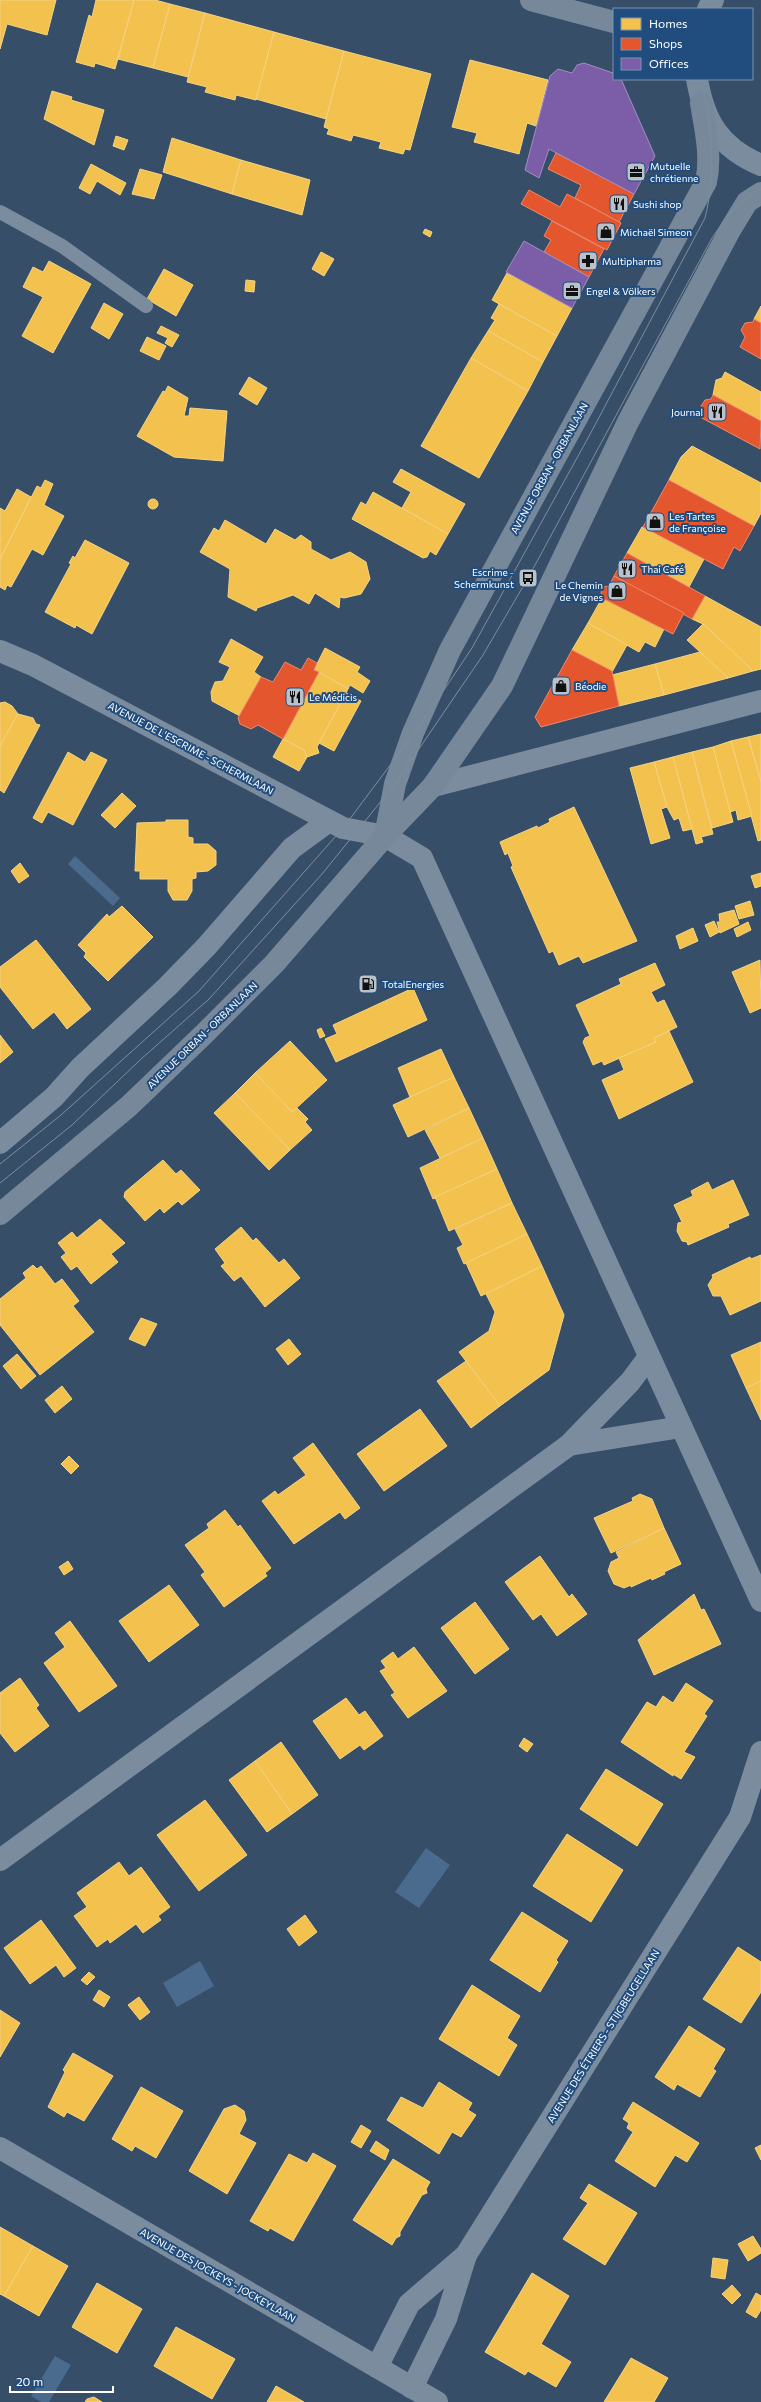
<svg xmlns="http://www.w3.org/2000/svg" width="761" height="2402" font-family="Commissioner,sans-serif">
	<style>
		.water { fill: #4b6b8e }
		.homes { fill: #f2c14e; stroke: #f6d483 }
		.shops { fill: #e4572e; stroke: #ec896d }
		.offices { fill: #7b5ea7; stroke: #a38ec1 }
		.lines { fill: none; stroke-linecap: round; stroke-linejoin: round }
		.lane { stroke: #7b8c9f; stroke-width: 14 }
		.street { stroke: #7b8c9f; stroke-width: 22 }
		.secondary { stroke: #77889b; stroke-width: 22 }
		.tram { stroke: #7d8e9f; stroke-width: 1 }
		.labels { text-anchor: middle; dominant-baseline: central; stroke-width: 4; stroke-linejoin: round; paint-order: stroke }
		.poi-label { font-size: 10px; fill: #fff; stroke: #204d7e; text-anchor: start }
		.street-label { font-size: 10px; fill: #fff; stroke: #204d7e }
	</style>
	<rect width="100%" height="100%" fill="#364e68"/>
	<g class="water">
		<polygon points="75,856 120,898 113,906 68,864"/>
		<polygon points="426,1848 450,1865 419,1908 395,1892"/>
		<polygon points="200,1961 214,1986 177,2007 163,1983"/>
		<polygon points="55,2356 71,2365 49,2402 41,2402 31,2396"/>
	</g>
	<g class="homes">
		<polygon points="0,0 56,0 47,35 7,24 0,49"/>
		<polygon points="96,0 134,0 115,69 95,63 94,67 76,62 89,15 92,17"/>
		<polygon points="134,0 155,0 170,4 153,68 118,59"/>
		<polygon points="170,4 205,13 188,77 153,68"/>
		<polygon points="205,13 274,32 256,100 236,95 235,100 205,92 207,87 187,82"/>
		<polygon points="274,32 344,51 326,119 256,99"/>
		<polygon points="344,51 431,74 410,150 405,149 403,154 379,148 381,142 353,135 351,141 327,134 329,129 324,127"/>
		<polygon points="470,60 548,80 536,126 527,123 519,154 474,142 477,133 452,127"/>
		<polygon points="52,91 72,97 71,100 104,110 94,145 44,119"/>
		<polygon points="116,136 128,140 124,150 113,146"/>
		<polygon points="172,138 241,160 232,194 163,172"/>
		<polygon points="241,160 310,180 302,215 232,194"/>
		<polygon points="91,164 126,183 120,195 97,181 90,194 79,188"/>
		<polygon points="140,169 162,175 154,199 132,194"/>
		<polygon points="425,229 432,232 430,237 423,233"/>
		<polygon points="321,252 334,259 324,276 312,269"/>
		<polygon points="49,261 91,284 53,353 22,336 43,297 23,287 33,267 43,272"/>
		<polygon points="164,269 193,285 176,316 147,299"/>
		<polygon points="507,273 572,308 557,336 492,300"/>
		<polygon points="246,280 255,281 254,292 245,291"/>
		<polygon points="104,303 123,314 109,339 91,328"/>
		<polygon points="499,304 557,336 543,362 488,331 495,320 491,318"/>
		<polygon points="761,306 761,323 754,319"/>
		<polygon points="161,326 179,335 172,347 165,343 168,338 157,333"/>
		<polygon points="488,331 543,362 528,391 471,358"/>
		<polygon points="147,337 166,346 159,360 140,351"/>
		<polygon points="471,358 528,391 479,478 421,446"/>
		<polygon points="725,372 761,392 761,421 713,395 716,380 722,378"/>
		<polygon points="249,377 267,388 257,405 239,394"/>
		<polygon points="168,386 188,398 184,416 189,416 190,408 227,411 223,461 174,457 137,436 163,391 165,392"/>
		<polygon points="692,446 761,483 761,513 754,526 669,480 681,457"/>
		<polygon points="401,469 465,504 448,534 402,508 411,492 393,482"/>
		<polygon points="45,480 53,484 44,505 64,516 43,555 32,549 11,587 7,585 5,590 0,587 0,559 37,486 41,488"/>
		<polygon points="17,489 31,497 0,559 0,508 5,511"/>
		<polygon points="373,492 448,534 436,555 430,551 427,557 423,558 352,519 361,502 366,505"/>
		<circle cx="153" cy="504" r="5"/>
		<polygon points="225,520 266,544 275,529 295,540 301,535 311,542 311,549 331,560 350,552 366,562 370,579 361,594 344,598 340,597 339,608 315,593 309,604 293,595 257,608 256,611 228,597 230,569 200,552 214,528 219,531"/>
		<polygon points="642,527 704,559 689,587 627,553"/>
		<polygon points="85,540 129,563 92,634 76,625 75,628 45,612 71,564 69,563 73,556 75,558"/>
		<polygon points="705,596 761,627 761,669 753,671 703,624 692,619"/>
		<polygon points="602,598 664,629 655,647 645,642 639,652 588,623"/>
		<polygon points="588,623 627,645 612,672 572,650"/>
		<polygon points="703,624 713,633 753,671 728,678 687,640"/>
		<polygon points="231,639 263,657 254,672 261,677 240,716 212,701 211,692 215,682 223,681 230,667 219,662"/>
		<polygon points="325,648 360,667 357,672 370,681 363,693 350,685 348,689 314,670"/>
		<polygon points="700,652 728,678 664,695 655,664"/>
		<polygon points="655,664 664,695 619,706 612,675"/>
		<polygon points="319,672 348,689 317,747 319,753 307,757 304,750 283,739"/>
		<polygon points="346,693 361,701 334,751 319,743"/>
		<polygon points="5,702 12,706 18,714 0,746 0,703"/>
		<polygon points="18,714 33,718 36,724 40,725 4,793 0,790 0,746"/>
		<polygon points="761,734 761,782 748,737"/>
		<polygon points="748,737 761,782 761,840 758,841 731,741"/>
		<polygon points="283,739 304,750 307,757 299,771 273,757"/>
		<polygon points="731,741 752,816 738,820 736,810 730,812 713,747"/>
		<polygon points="713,747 733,822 712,828 692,752"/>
		<polygon points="68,752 85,762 91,752 107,760 73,825 48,812 42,823 33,818"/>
		<polygon points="692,752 713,834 701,837 703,842 696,844 673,757"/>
		<polygon points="673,757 692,829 683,831 679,818 674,820 667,807 654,762"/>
		<polygon points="654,762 667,807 661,809 670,838 651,844 630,768"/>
		<polygon points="122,793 136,806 115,828 101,815"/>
		<polygon points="574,807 637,941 583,963 579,956 559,965 553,951 549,953 511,867 513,866 508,853 505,855 500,842 537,826 538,828 550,822 549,819"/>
		<polygon points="166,820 188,820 188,837 193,838 193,844 208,844 216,851 216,865 208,871 196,872 196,878 192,879 192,891 187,900 173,900 168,891 168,879 140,879 140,871 135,871 137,823 166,822"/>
		<polygon points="20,863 29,876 19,883 11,871"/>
		<polygon points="761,873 761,886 755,888 751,876"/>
		<polygon points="750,901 754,915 739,919 735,906"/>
		<polygon points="122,906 153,937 108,981 84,957 86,953 78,945 107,914 109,917"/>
		<polygon points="734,910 739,924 720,933 717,922 720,922 719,914"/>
		<polygon points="714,921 719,932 710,937 705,925"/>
		<polygon points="748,922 751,930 737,937 734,929"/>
		<polygon points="693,928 698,941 680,949 676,936"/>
		<polygon points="36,940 91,1009 67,1029 54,1012 33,1029 0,987 0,967"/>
		<polygon points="760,960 761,1008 750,1013 732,972"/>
		<polygon points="655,963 665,985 651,992 657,1003 664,1000 677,1027 654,1038 656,1042 604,1065 602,1061 593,1065 583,1042 585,1038 590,1036 576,1005 621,984 619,979"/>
		<polygon points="413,988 427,1020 336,1062 325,1039 337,1034 333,1025"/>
		<polygon points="321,1028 325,1036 320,1038 317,1030"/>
		<polygon points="669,1031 693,1082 619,1119 602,1080 624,1070 619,1058 656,1042 654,1038"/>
		<polygon points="0,1035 13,1052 0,1063"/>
		<polygon points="290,1041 327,1080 292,1112 255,1073"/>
		<polygon points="441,1049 454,1077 410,1097 398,1068"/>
		<polygon points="255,1073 292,1112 297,1108 308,1119 305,1122 312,1130 290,1150 235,1093"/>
		<polygon points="454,1077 469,1108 408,1137 393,1105"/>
		<polygon points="235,1093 290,1150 269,1170 214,1113"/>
		<polygon points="469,1108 483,1138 440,1158 425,1130"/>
		<polygon points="483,1138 497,1169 433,1199 420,1168"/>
		<polygon points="163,1160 176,1174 181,1170 200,1190 182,1205 178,1201 164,1213 160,1208 145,1221 124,1197 125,1192"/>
		<polygon points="497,1169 512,1203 449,1231 435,1197"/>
		<polygon points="733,1180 749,1215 728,1224 729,1227 688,1245 687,1242 682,1241 677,1231 678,1223 682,1222 674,1205 693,1196 691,1191 708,1182 712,1190"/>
		<polygon points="512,1203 527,1234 464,1264 457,1248 463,1245 455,1229"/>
		<polygon points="100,1219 125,1243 111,1254 118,1262 91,1284 77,1266 71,1270 61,1257 66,1253 58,1243 72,1232 77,1238"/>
		<polygon points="241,1227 253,1241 256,1238 279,1263 284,1259 300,1278 265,1307 241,1276 234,1281 221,1266 225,1263 215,1249"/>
		<polygon points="527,1234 542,1266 481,1296 466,1263"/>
		<polygon points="761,1255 761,1301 730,1315 721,1296 713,1296 708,1285 713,1277 712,1275 750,1257 751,1259"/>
		<polygon points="33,1265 37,1269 41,1266 55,1284 62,1279 79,1301 73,1306 94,1332 40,1375 0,1325 0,1299 26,1278 23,1273"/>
		<polygon points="542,1266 564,1315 549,1370 500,1406 459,1352 489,1331 495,1312 486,1294"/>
		<polygon points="141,1318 157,1324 145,1346 129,1339"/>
		<polygon points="289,1339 301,1354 288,1365 276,1349"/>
		<polygon points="761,1342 761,1381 746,1388 731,1355"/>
		<polygon points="17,1354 36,1376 21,1389 3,1366"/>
		<polygon points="466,1361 500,1406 471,1428 437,1381"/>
		<polygon points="761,1381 761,1420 746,1388"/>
		<polygon points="62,1386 72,1399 55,1413 45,1400"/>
		<polygon points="420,1409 447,1446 384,1491 357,1454"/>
		<polygon points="313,1443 360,1508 345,1519 340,1512 294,1544 262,1501 275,1491 278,1495 306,1475 293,1458"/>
		<polygon points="69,1456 79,1466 71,1474 61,1464"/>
		<polygon points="640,1494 652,1499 664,1528 611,1553 594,1518 633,1501 632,1498"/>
		<polygon points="225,1510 238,1527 240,1525 271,1568 265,1573 267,1576 224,1607 201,1575 205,1572 185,1545 209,1528 207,1524"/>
		<polygon points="664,1528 681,1564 664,1572 665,1574 652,1580 651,1578 631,1587 631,1585 624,1588 614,1584 608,1571 611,1562 619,1558 616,1552"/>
		<polygon points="540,1556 569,1597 572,1594 587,1614 557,1636 541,1614 533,1620 505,1582"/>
		<polygon points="68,1561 73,1569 64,1575 59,1567"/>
		<polygon points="169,1585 199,1625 149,1662 119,1621"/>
		<polygon points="694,1594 701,1610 704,1609 721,1644 654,1675 638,1640"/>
		<polygon points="475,1602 509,1649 475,1674 441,1628"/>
		<polygon points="70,1621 117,1686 79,1712 44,1663 65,1647 55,1633"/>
		<polygon points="414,1647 447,1691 408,1718 391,1695 395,1693 380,1671 386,1668 381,1661 393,1652 398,1659"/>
		<polygon points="20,1678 39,1705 36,1708 49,1726 15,1752 0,1733 0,1693"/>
		<polygon points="686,1683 713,1701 704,1714 707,1716 684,1752 695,1757 681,1779 673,1774 673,1776 621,1742 647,1702 656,1707 663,1696 673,1703"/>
		<polygon points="346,1698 359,1715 365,1711 383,1736 364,1750 360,1745 340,1759 313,1721"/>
		<polygon points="524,1738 533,1744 527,1752 519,1746"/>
		<polygon points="281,1742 318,1795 292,1814 255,1761"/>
		<polygon points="255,1761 292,1814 267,1832 229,1780"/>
		<polygon points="606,1769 663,1804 637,1846 580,1809"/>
		<polygon points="205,1800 247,1855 199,1891 157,1835"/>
		<polygon points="567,1834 623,1870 591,1922 533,1886"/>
		<polygon points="119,1862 129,1876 141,1867 170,1907 158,1916 161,1920 143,1933 136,1924 110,1943 108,1939 97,1947 74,1916 87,1907 77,1893"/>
		<polygon points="522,1912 568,1941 556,1960 558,1962 540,1992 490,1960"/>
		<polygon points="305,1915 317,1932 299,1946 287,1929"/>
		<polygon points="41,1920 76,1968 64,1977 56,1965 30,1984 4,1948"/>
		<polygon points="738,1947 761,1962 761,1992 741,2023 703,1999"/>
		<polygon points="89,1972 95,1977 87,1985 81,1980"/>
		<polygon points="472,1985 520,2016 507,2038 517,2045 499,2076 439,2039"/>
		<polygon points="99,1990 110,1997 104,2007 93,2000"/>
		<polygon points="139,1997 150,2012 140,2020 128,2005"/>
		<polygon points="0,2010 20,2023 0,2057"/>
		<polygon points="689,2026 725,2049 713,2069 716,2071 700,2097 677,2084 674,2090 655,2077"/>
		<polygon points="73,2053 113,2076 84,2121 67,2112 64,2117 48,2107 65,2072 63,2070"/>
		<polygon points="439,2082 472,2103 468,2110 476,2115 461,2137 452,2132 439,2154 387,2120 401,2097 423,2108"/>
		<polygon points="141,2087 183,2111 156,2158 135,2146 132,2151 112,2139"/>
		<polygon points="633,2102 699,2143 687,2162 675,2155 655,2187 615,2161 633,2132 627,2128 629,2123 623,2119"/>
		<polygon points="235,2105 244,2111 246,2120 239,2134 256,2143 227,2194 189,2171 224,2109"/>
		<polygon points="361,2125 371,2131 361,2148 351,2142"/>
		<polygon points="376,2141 389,2150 385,2160 370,2151"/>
		<polygon points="761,2145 761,2160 755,2148"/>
		<polygon points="313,2153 336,2166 293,2241 270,2228 268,2231 250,2221 289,2154 307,2163"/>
		<polygon points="393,2159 430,2182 426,2189 427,2193 422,2195 400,2232 400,2236 396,2238 392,2245 353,2220"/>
		<polygon points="589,2184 637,2213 605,2265 563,2239 588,2203 580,2198"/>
		<polygon points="0,2227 33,2246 4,2296 0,2294"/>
		<polygon points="753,2236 761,2249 761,2253 748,2261 738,2244"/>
		<polygon points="33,2246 68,2266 39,2316 4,2296"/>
		<polygon points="713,2258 728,2260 725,2279 711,2277"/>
		<polygon points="532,2273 569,2296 541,2344 571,2362 556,2387 528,2371 525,2375 485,2352"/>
		<polygon points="97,2283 142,2309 117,2353 72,2327"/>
		<polygon points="732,2285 741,2295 732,2304 722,2294"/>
		<polygon points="756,2293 761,2296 761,2310 756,2318 746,2312"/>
		<polygon points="176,2327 235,2359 212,2399 154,2366"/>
		<polygon points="631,2358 668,2378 654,2402 604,2402"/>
		<polygon points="276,2386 304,2402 267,2402"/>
		<polygon points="94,2397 102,2402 85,2402 87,2399"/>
	</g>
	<g class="shops">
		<polygon points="556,153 634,194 619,222 575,198 581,185 548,169"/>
		<polygon points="529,190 560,207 567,194 621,223 607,250 521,204"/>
		<polygon points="552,221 604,249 589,277 544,252 551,240 544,236"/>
		<polygon points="754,319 761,323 761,359 740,347 745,337 741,330 745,323 753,322"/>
		<polygon points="713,395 761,421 760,449 700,417 703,412 701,406 705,400 711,399"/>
		<polygon points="669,480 754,526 740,551 734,547 723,569 643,527"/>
		<polygon points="627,553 705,596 692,619 614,576"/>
		<polygon points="614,576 684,613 673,634 602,598 601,592 604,587 609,586"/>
		<polygon points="572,650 612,671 619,706 541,727 535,717"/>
		<polygon points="308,658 317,663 314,670 319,672 283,739 258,725 251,729 240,724 238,718 261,677 273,682 285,662 301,670"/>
	</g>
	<g class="offices">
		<polygon points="584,63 613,73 614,79 621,79 655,156 634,194 549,149 539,178 525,170 550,76 558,69 572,73 577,65"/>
		<polygon points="524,241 589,277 572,308 506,272"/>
	</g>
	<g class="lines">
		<polyline class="lane" points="0,212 62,246 146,306"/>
		<g class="street">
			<polyline points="708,9 713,0"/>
			<path d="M697 79C704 121 720 148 761 165"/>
			<polyline points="0,651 33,665 343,828 385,836 422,858 761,1601"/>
			<polyline points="433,786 761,701"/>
			<polyline points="0,1143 54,1097 80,1068 167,987 207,946 292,848 329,821"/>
			<polyline points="569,1445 681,1427"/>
			<polyline points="0,1860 569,1445 630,1382 648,1358"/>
			<polyline points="0,2148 437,2402"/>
			<polyline points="377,2367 409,2304 466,2255"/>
			<polyline points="412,2388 446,2319 466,2255 740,1817 761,1752"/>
		</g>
		<g class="secondary">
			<polyline points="531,0 614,22"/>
			<path d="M385 836 395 784 413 733 450 650 706 182C712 156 705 129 701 103"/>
			<polyline points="0,1214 129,1106 203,1035 274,964 385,836 433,786 502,686 628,422 730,230 747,202 761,193"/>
		</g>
		<g class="tram">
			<polyline points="712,9 717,0"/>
			<path d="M709 110C719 134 737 152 761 161"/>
			<path d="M0 1164 61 1115 199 991 343 828 424 720 472 648 588 438 705 218C717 171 711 125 701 79"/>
			<path d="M0 1183 72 1125 140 1060 209 999 322 874 395 784 483 655 528 578 712 238C725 219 739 199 761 189"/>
		</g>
	</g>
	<defs>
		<g id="office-square" transform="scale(1)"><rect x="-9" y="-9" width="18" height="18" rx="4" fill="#b9c1ca" stroke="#204d7e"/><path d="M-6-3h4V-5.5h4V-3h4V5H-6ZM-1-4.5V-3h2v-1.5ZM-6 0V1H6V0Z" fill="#111"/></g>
		<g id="restaurant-square" transform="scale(1)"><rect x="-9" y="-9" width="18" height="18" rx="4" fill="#b9c1ca" stroke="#204d7e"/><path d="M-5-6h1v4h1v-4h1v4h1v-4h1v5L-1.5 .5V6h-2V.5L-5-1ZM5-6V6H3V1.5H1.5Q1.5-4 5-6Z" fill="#111"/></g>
		<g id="shop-square" transform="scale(1)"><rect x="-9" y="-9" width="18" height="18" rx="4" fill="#b9c1ca" stroke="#204d7e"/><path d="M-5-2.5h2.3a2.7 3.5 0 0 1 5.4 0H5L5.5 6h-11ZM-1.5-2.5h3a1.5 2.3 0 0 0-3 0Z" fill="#111"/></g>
		<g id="pharmacy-square" transform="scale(1)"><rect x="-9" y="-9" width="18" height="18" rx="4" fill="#b9c1ca" stroke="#204d7e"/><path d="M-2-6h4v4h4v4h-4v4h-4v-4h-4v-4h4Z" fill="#111"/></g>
		<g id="bus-square" transform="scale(1)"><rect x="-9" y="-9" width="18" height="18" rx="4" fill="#b9c1ca" stroke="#204d7e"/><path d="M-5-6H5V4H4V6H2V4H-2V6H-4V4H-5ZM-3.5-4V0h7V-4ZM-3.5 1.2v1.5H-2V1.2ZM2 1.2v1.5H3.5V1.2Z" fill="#111"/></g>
		<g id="fuel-square" transform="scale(1)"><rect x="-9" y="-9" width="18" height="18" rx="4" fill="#b9c1ca" stroke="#204d7e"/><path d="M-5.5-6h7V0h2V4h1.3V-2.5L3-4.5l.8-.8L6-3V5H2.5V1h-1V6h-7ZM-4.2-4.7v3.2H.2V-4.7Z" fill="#111"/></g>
	</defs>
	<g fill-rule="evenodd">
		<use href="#office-square" x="636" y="172"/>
		<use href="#restaurant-square" x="619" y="204"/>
		<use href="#shop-square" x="606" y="232"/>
		<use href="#pharmacy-square" x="588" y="261"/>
		<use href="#office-square" x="572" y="291"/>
		<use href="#restaurant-square" x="717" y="412"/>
		<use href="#shop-square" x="655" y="522"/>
		<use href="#restaurant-square" x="627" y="569"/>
		<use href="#bus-square" x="528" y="578"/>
		<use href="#shop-square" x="617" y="591"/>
		<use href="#shop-square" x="561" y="686"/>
		<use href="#restaurant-square" x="295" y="697"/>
		<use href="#fuel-square" x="368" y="984"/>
	</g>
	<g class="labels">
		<g class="poi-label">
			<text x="650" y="166">Mutuelle<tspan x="650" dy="12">chrétienne</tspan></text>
			<text x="633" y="204">Sushi shop</text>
			<text x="620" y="232">Michaël Simeon</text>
			<text x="602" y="261">Multipharma</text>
			<text x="586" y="291">Engel &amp; Völkers</text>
			<text x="703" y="412" text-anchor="end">Journal</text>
			<text x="669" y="516">Les Tartes<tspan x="669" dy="12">de Françoise</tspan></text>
			<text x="641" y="569">Thai Café</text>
			<text x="514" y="572" text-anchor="end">Escrime -<tspan x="514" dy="12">Schermkunst</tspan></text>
			<text x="603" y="585" text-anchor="end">Le Chemin<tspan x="603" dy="12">de Vignes</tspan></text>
			<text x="575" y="686">Béodie</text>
			<text x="309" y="697">Le Médicis</text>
			<text x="382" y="984">TotalEnergies</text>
		</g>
		<g class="street-label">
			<text transform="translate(549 468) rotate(-61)">AVENUE ORBAN - ORBANLAAN</text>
			<text transform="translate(191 748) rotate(28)">AVENUE DE L'ESCRIME - SCHERMLAAN</text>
			<text transform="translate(202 1035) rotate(-44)">AVENUE ORBAN - ORBANLAAN</text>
			<text transform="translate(603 2036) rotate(-58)">AVENUE DES ÉTRIERS - STIJGBEUGELLAAN</text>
			<text transform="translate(218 2275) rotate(30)">AVENUE DES JOCKEYS - JOCKEYLAAN</text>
		</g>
	</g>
	<rect x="613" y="8" width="140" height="72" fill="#204d7e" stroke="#7994b2"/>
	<rect x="621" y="18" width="20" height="12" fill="#f2c14e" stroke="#7994b2"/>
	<text x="649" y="28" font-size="12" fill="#ffffff">Homes</text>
	<rect x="621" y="38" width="20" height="12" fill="#e4572e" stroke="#7994b2"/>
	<text x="649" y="48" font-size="12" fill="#ffffff">Shops</text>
	<rect x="621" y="58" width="20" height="12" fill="#7b5ea7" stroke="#7994b2"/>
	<text x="649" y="68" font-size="12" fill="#ffffff">Offices</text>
	<path d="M10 2386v6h103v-6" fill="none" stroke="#ffffff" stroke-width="2"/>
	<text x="16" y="2386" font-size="12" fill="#ffffff" stroke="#204d7e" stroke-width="3" paint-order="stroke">20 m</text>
</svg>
